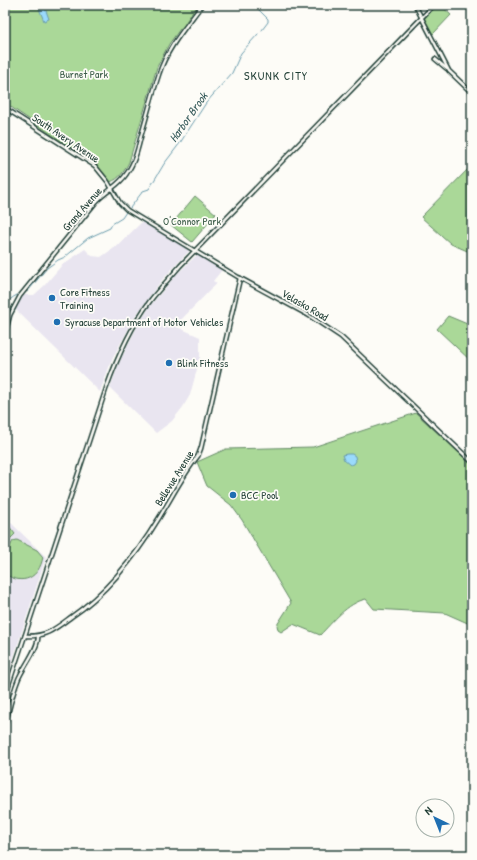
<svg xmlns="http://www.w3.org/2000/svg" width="477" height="860" font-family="'Patrick Hand',sans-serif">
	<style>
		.built { fill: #e9e5f0 }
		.green { fill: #aad898; stroke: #648a66 }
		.water { fill: #9adafc; stroke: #699bac }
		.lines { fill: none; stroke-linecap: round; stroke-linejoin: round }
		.stream { stroke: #699bac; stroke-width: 1 }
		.secondary-casing { stroke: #1f3d34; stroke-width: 5.5 }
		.secondary { stroke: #fdfcf7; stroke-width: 2.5 }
		.poi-dot { fill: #1f6fb2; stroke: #fdfcf7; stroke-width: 1.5 }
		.labels { text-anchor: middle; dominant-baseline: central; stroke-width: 3.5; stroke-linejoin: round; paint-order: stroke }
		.park-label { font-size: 11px; fill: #3b5c48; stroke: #fdfcf7 }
		.street-label { font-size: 11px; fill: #1f3d34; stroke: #fdfcf7 }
		.poi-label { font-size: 11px; fill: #1f3d34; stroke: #fdfcf7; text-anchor: start }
		.neighbourhood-label { font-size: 12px; letter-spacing: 1px; fill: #1f3d34; stroke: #fdfcf7 }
		.water-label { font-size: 12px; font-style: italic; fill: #385c5c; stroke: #fdfcf7 }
	</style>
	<rect width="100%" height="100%" fill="#fdfcf7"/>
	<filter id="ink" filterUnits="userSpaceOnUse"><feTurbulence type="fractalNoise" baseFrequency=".025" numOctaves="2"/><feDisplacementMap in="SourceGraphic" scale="8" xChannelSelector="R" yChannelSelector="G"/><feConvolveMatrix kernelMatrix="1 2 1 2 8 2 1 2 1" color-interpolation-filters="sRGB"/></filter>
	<g filter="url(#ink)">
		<g class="built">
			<polygon points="142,222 189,250 189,251 161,281 136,315 112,359 100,392 15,309 23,295 34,295 44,286 62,265 85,249 92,256 101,257 117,246"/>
			<polygon points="197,255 222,270 213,281 217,283 175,326 200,337 200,358 190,395 183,407 172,421 156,433 110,388 120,361 137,327 150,306 177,274"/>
			<polygon points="5,517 46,557 5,684"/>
		</g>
		<g class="green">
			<path d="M5 5H198L187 20 184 26 180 29 169 44 157 67 129 162C125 170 120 179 110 182L98 166 5 103Z"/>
			<polygon points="438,5 440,5 451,15 433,34 424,18"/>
			<polygon points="472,165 472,253 451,244 421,217"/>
			<polygon points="195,196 216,214 192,242 171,225"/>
			<polygon points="448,316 472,326 472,362 437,329"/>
			<path d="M416 413 472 465V625L445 613 374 609 366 599C347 603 333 622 320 635L293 624 281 632 278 630 277 625 291 603 242 520 231 505 207 486 197 462 226 449 313 447Z"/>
			<polygon points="5,521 15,534 5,544"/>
			<path d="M17 540 37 550 43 557C39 578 23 586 5 574V556L13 541Z"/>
		</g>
		<g class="water">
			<polygon points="44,5 49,19 44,21 38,6"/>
			<path d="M472 203V226C467 218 467 211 472 203Z"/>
			<polygon points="347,454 352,454 355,456 356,461 354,464 350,465 344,460 342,455"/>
		</g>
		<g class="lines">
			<g class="stream">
				<polyline points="254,5 268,19 268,22 262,30"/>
				<polyline points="130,208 143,191 149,189 164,164 180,143 206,103 232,73 241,53 258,34"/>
				<polyline points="24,293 28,291 47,268 58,260 65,257 88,238 110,228 112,224 122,218 126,212"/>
				<path d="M5 314C7 303 6 301 17 295"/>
			</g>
			<g class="secondary-casing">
				<g id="secondary">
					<polyline points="415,5 449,71 472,93"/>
					<polyline points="435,59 447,69"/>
					<polyline points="5,108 95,166 108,182 120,203 127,210 238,277 308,315 341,337 472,462"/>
					<path d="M5 334 10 315 20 296 96 202C106 191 120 185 127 173 135 162 138 148 141 136 147 116 152 95 159 74 167 48 186 27 202 5"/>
					<path d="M25 636C46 637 55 629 71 617 108 592 136 556 159 518 172 497 183 475 198 456L201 448 240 278"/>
					<path d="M5 696 106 389C117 358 130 328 150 301 159 289 170 278 180 266L434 5"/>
					<path d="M5 725C9 710 12 695 18 680 23 667 39 648 38 636"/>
				</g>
			</g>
			<use href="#secondary" class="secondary"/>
		</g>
	</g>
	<g class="poi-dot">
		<circle cx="52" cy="298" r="4"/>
		<circle cx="57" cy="322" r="4"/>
		<circle cx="169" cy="363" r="4"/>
		<circle cx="233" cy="495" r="4"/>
	</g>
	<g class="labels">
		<g class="park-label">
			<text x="84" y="74">Burnet Park</text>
			<text x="192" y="221">O'Connor Park</text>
		</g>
		<g class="street-label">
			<text transform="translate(66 138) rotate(34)">South Avery Avenue</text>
			<text transform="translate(82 209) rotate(-49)">Grand Avenue</text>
			<text transform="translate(305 305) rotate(30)">Velasko Road</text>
			<text transform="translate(174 478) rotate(-58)">Bellevue Avenue</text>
		</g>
		<g class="poi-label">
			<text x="60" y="292">Core Fitness<tspan x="60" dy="13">Training</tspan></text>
			<text x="65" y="322">Syracuse Department of Motor Vehicles</text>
			<text x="177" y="363">Blink Fitness</text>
			<text x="241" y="495">BCC Pool</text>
		</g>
		<g class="neighbourhood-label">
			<text x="276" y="75">SKUNK CITY</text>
		</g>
		<g class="water-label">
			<text transform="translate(188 117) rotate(-55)">Harbor Brook</text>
		</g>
	</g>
	<rect width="477" height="860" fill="none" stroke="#fdfcf7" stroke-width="20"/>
	<rect x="10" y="10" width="457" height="840" fill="none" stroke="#1f3d34" stroke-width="1.5" filter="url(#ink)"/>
	<g transform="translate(435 818) rotate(317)"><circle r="19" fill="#fdfcf7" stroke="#a4b0a9"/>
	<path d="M0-3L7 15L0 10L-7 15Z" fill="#1f6fb2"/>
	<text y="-6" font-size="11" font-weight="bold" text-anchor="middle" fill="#1f3d34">N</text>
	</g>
</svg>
